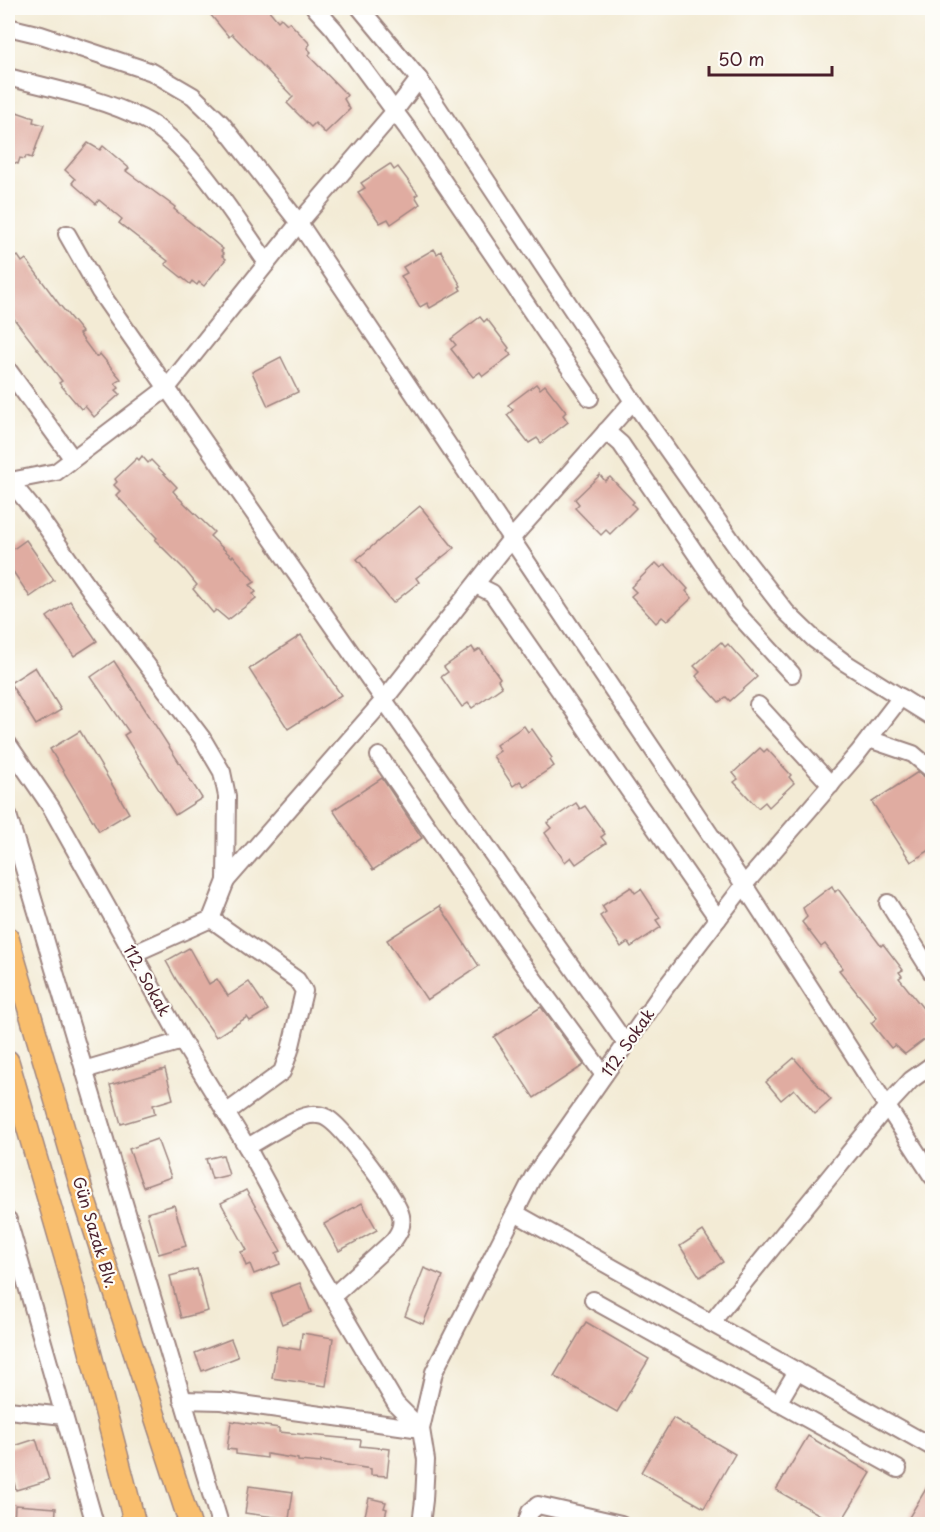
<svg xmlns="http://www.w3.org/2000/svg" width="940" height="1532" font-family="'Playpen Sans',sans-serif">
	<style>
		.building { fill: #e0aca1 }
		.lines { fill: none; stroke-linecap: round; stroke-linejoin: round }
		.minor-casing { stroke: #9e8580; stroke-width: 20 }
		.major-casing { stroke: #9e8580; stroke-width: 24 }
		.minor { stroke: #fff; stroke-width: 16 }
		.major { stroke: #f9be6d; stroke-width: 21 }
		.labels { text-anchor: middle; dominant-baseline: central; stroke-width: 4.5; stroke-linejoin: round; paint-order: stroke }
		.street-label { font-size: 16px; fill: #4a1f2b; stroke: #fdfcf7 }
	</style>
	<rect width="100%" height="100%" fill="#fdfcf7"/>
	<filter id="ink" filterUnits="userSpaceOnUse"><feTurbulence type="fractalNoise" baseFrequency=".0167" numOctaves="2"/><feDisplacementMap in="SourceGraphic" scale="12" xChannelSelector="R" yChannelSelector="G"/><feConvolveMatrix kernelMatrix="1 2 1 2 8 2 1 2 1" color-interpolation-filters="sRGB"/></filter>
	<filter id="wash" filterUnits="userSpaceOnUse"><feTurbulence type="fractalNoise" baseFrequency=".008" numOctaves="4" result="noise"/><feDisplacementMap in="SourceGraphic" scale="24" xChannelSelector="R" yChannelSelector="G"/><feGaussianBlur stdDeviation="1.35" result="paint"/><feColorMatrix in="noise" values="0 0 0 0 0 0 0 0 0 0 0 0 0 0 0 0 0 1.4 0 .05"/><feComposite in="paint" operator="in"/></filter>
	<g filter="url(#wash)">
		<rect width="100%" height="100%" fill="#f3ebd5"/>
		<g id="blocks">
			<g class="building">
				<polygon points="205,8 267,8 278,21 281,18 287,24 289,22 310,44 307,48 311,52 308,55 347,95 344,99 350,109 325,133 315,123 311,127 287,103 293,97 232,34 229,37"/>
				<polygon points="8,109 34,118 33,122 44,125 32,158 26,156 25,159 20,158 18,164 8,160"/>
				<polygon points="88,143 100,150 103,146 129,168 126,171 175,207 174,209 223,249 221,251 224,254 222,256 226,259 204,286 199,282 197,285 192,281 190,284 165,264 168,261 119,223 122,219 99,200 96,204 72,183 75,179 65,170"/>
				<polygon points="390,164 394,170 398,167 418,194 415,196 420,204 391,224 388,219 380,223 358,192 365,188 361,183"/>
				<polygon points="8,247 15,258 18,256 22,262 26,259 59,304 82,332 79,334 96,357 100,354 121,379 115,383 119,388 116,390 120,394 94,417 85,406 81,409 59,383 62,381 8,311"/>
				<polygon points="434,249 437,254 441,251 461,286 459,287 461,290 430,308 427,303 420,307 401,276 407,273 403,267"/>
				<polygon points="480,317 484,322 487,319 509,348 507,350 511,355 483,376 480,372 473,377 451,349 456,345 451,339"/>
				<polygon points="281,357 298,392 268,406 252,372"/>
				<polygon points="536,384 540,389 545,385 566,412 563,415 568,422 541,443 537,438 529,443 507,415 513,410 508,405"/>
				<polygon points="142,456 148,463 151,460 177,487 173,491 178,497 214,532 210,536 232,557 233,555 255,582 250,585 256,592 253,594 256,598 228,620 216,610 213,613 193,589 197,585 184,569 155,540 157,538 116,495 120,491 114,485 117,482 115,479 137,458 139,460"/>
				<polygon points="600,475 605,481 610,477 634,502 632,504 636,508 610,534 606,530 601,535 575,508 579,504 575,499"/>
				<polygon points="420,506 454,548 416,578 419,582 393,603 357,559"/>
				<polygon points="26,540 54,580 30,597 8,564 8,553"/>
				<polygon points="656,563 661,568 665,564 688,589 686,591 692,598 667,621 662,617 656,623 631,596 636,592 631,587"/>
				<polygon points="70,601 97,641 74,656 47,617"/>
				<polygon points="301,635 341,695 288,729 249,669"/>
				<polygon points="721,642 725,647 728,644 757,677 730,701 726,697 719,702 696,676 700,672 694,666"/>
				<polygon points="472,647 475,652 480,649 500,678 498,680 502,687 472,708 468,703 462,707 441,677 448,672 444,667"/>
				<polygon points="114,661 202,798 175,815 124,735 129,732 91,677"/>
				<polygon points="35,667 61,710 36,725 10,683"/>
				<polygon points="524,726 528,732 532,729 552,758 550,760 554,766 524,786 520,781 513,786 493,756 500,751 496,745"/>
				<polygon points="80,731 129,813 99,831 50,749"/>
				<polygon points="760,748 764,752 767,749 791,775 789,777 794,783 769,807 765,802 758,808 734,782 738,779 733,773"/>
				<polygon points="918,772 926,778 933,780 933,848 911,862 872,802"/>
				<polygon points="382,778 422,838 373,870 333,810"/>
				<polygon points="576,803 580,809 585,806 605,834 601,837 606,843 576,864 571,857 565,862 545,833 551,828 547,823"/>
				<polygon points="832,886 835,892 838,889 881,946 883,944 903,970 899,972 902,976 899,978 933,1021 933,1033 905,1054 895,1045 891,1048 871,1023 877,1018 839,970 843,968 825,944 821,947 802,922 807,917 803,908"/>
				<polygon points="631,887 635,893 641,889 660,918 656,920 661,927 631,947 628,942 621,947 600,916 606,912 602,906"/>
				<polygon points="440,906 479,966 427,1000 387,940"/>
				<polygon points="189,948 209,984 217,979 228,996 249,982 268,1010 250,1021 247,1017 216,1037 177,981 166,961"/>
				<polygon points="541,1007 584,1065 534,1098 494,1037"/>
				<polygon points="794,1058 831,1100 815,1114 794,1089 781,1100 766,1082"/>
				<polygon points="165,1069 173,1099 153,1105 155,1114 121,1124 110,1085"/>
				<polygon points="157,1139 171,1177 143,1187 129,1149"/>
				<polygon points="223,1155 229,1175 212,1179 206,1159"/>
				<polygon points="246,1190 281,1251 276,1253 280,1264 254,1274 250,1264 246,1266 241,1252 247,1250 221,1203"/>
				<polygon points="362,1203 377,1230 339,1251 324,1224"/>
				<polygon points="174,1205 186,1246 159,1254 147,1213"/>
				<polygon points="703,1231 723,1262 700,1277 680,1246"/>
				<polygon points="424,1268 443,1276 423,1324 405,1316"/>
				<polygon points="197,1269 208,1311 181,1318 170,1276"/>
				<polygon points="300,1283 311,1312 282,1324 271,1294"/>
				<polygon points="586,1322 649,1359 617,1412 554,1376"/>
				<polygon points="302,1333 333,1338 326,1386 272,1378 277,1346 300,1350"/>
				<polygon points="231,1339 238,1357 202,1371 195,1353"/>
				<polygon points="673,1418 735,1454 704,1508 641,1472"/>
				<polygon points="231,1421 279,1428 279,1432 361,1440 360,1446 390,1449 387,1476 371,1475 371,1469 321,1461 321,1463 298,1461 298,1459 267,1454 267,1458 236,1454 236,1450 227,1449"/>
				<polygon points="808,1436 871,1473 840,1524 836,1524 776,1490"/>
				<polygon points="36,1439 49,1480 16,1490 8,1461 8,1448"/>
				<polygon points="933,1477 933,1524 905,1524"/>
				<polygon points="249,1486 293,1492 289,1519 245,1513"/>
				<polygon points="369,1498 386,1502 384,1508 387,1509 383,1524 363,1524"/>
				<polygon points="15,1505 56,1508 55,1524 14,1524"/>
			</g>
		</g>
	</g>
	<g filter="url(#ink)">
		<use href="#blocks" fill-opacity="0" stroke="#9e8580" stroke-width="1.5"/>
		<g class="lines">
			<g class="minor-casing">
				<g id="minor">
					<polyline points="315,8 334,29 407,128 590,398"/>
					<polyline points="360,8 419,79 633,401 744,558 786,612 815,640 844,662 932,717"/>
					<polyline points="8,27 41,35 152,72 193,96 221,123 299,223 744,885 932,1176"/>
					<path d="M8 77C53 89 101 98 143 119 188 140 238 222 267 263"/>
					<polyline points="67,234 100,292 384,700 626,1044"/>
					<polyline points="8,370 73,459"/>
					<polyline points="606,431 621,444 735,611 792,674"/>
					<polyline points="8,481 10,481 37,514 91,591 202,738 222,772 227,796 226,881 211,919 133,954"/>
					<polyline points="10,481 56,472 167,388 299,223 394,112 419,79"/>
					<polyline points="476,585 492,593 718,919"/>
					<polyline points="758,705 831,785"/>
					<polyline points="869,739 913,754 932,770"/>
					<polyline points="8,744 51,807 182,1041 247,1147 279,1206 396,1404 421,1429"/>
					<polyline points="379,756 516,955 604,1075"/>
					<polyline points="8,815 220,1524"/>
					<polyline points="226,881 384,700 511,539 633,401"/>
					<polyline points="888,903 932,973"/>
					<polyline points="211,919 297,980 304,991 290,1050 282,1072 226,1113"/>
					<polyline points="84,1070 182,1041"/>
					<path d="M247 1147C263 1139 300 1112 317 1115 321 1115 326 1117 330 1120 345 1131 397 1198 401 1216 403 1226 399 1233 393 1241L333 1296"/>
					<polyline points="515,1213 932,1447"/>
					<polyline points="8,1220 95,1524"/>
					<polyline points="593,1300 898,1469"/>
					<polyline points="711,1323 888,1105 911,1080 932,1065"/>
					<polyline points="182,1400 221,1401 421,1429"/>
					<polyline points="778,1403 797,1371"/>
					<polyline points="8,1410 64,1416"/>
					<polyline points="421,1524 424,1500 426,1460 421,1429 434,1372 533,1177 665,988 744,885 858,753 901,697"/>
					<polyline points="526,1524 530,1512 538,1505 621,1524"/>
				</g>
			</g>
			<g class="major-casing">
				<g id="major">
					<polyline points="8,938 85,1201 190,1524"/>
					<polyline points="8,1061 68,1267 135,1524"/>
				</g>
			</g>
			<use href="#minor" class="minor"/>
			<use href="#major" class="major"/>
		</g>
	</g>
	<g class="labels">
		<g class="street-label">
			<text transform="translate(148 980) rotate(61)">112. Sokak</text>
			<text transform="translate(627 1042) rotate(-55)">112. Sokak</text>
			<text transform="translate(96 1232) rotate(73)">Gün Sazak Blv.</text>
		</g>
	</g>
	<rect width="940" height="1532" fill="none" stroke="#fdfcf7" stroke-width="30"/>
	<path d="M709 66v9h123v-9" fill="none" stroke="#4a1f2b" stroke-width="3"/>
	<text x="718" y="66" font-size="18" fill="#4a1f2b" stroke="#fdfcf7" stroke-width="4.5" paint-order="stroke">50 m</text>
</svg>
